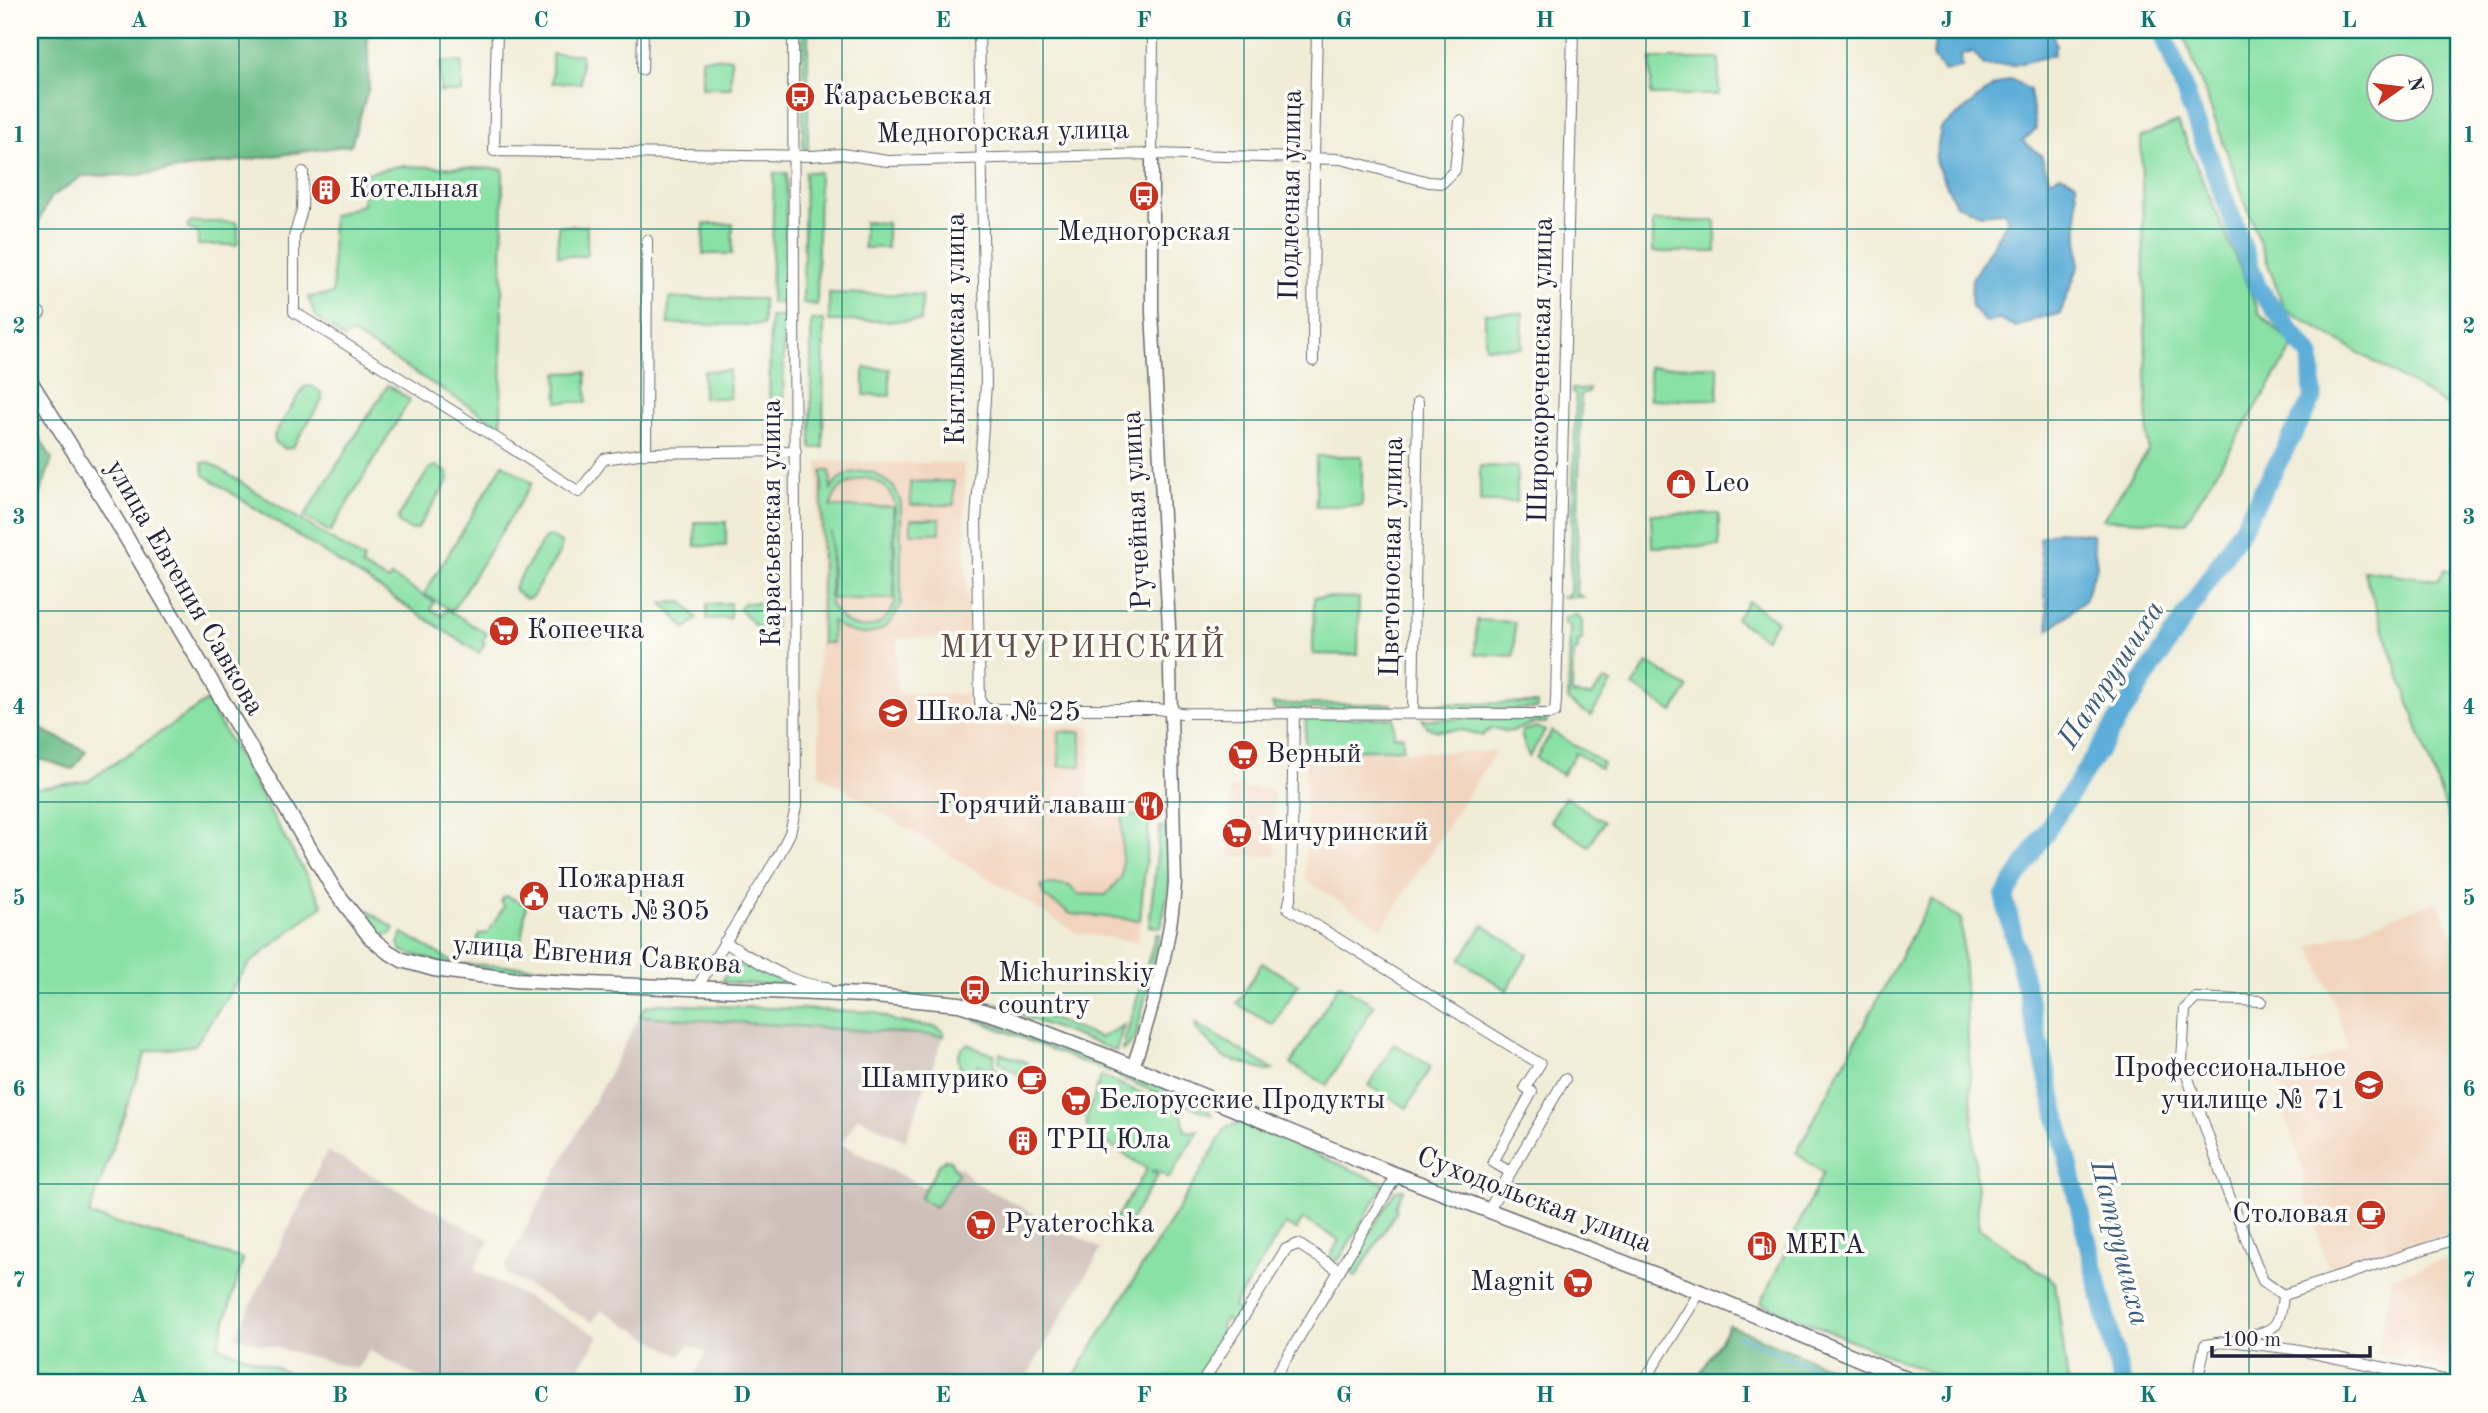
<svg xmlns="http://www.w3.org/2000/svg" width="2488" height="1413" font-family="'Old Standard TT',serif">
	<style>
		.built { fill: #f2d4be }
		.industrial { fill: #cfc0ba }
		.green { fill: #89e1a5; stroke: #568270; stroke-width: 2; fill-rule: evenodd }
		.forest { fill: #6ebf8a; stroke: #487062; stroke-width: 2 }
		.water { fill: #5daed8; stroke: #40688a; stroke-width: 2 }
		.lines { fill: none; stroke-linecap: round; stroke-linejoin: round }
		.stream { stroke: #5daed8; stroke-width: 3.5 }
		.river { stroke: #5daed8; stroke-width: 19 }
		.minor-casing { stroke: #6a6971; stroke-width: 12 }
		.tertiary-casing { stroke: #6a6971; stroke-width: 15 }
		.secondary-casing { stroke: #6a6971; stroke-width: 17 }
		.minor { stroke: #fff; stroke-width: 10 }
		.tertiary { stroke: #fff; stroke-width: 12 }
		.secondary { stroke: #fff; stroke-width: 14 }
		.grid { fill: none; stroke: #0f766e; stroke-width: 2; stroke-opacity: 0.55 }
		.labels { text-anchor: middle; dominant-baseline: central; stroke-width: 7; stroke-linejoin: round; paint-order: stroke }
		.poi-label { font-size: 28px; fill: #22223b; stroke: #fdfcf7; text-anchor: start }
		.street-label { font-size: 28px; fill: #22223b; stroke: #fdfcf7 }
		.water-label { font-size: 30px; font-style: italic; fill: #3a5a7a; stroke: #fdfcf7 }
		.quarter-label { font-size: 32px; letter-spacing: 2px; fill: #634e48; stroke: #fdfcf7 }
		.neatline { fill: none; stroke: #0f766e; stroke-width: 2.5 }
		.grid-label { font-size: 23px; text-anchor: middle; font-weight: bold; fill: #0f766e }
	</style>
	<rect width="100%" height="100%" fill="#fdfcf7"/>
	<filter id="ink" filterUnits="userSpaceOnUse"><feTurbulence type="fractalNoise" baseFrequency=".0143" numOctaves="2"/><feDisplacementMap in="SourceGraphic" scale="14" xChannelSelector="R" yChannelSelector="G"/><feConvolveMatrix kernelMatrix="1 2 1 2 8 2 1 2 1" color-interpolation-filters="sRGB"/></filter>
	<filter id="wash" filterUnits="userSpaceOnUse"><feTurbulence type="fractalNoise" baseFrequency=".00686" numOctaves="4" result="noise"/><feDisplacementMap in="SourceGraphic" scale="28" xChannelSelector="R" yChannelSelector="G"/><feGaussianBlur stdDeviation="1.57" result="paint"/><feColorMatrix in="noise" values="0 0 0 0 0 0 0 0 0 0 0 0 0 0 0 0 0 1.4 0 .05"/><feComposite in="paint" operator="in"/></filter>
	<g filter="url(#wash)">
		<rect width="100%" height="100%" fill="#f0ecd6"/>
		<g class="built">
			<polygon points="818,461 964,464 968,637 897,638 897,694 966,694 967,725 1091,727 1088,814 1150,816 1138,942 1077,933 819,774"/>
			<polygon points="1305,751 1495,752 1382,928 1305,880"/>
			<polygon points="1229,788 1274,789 1276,855 1230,857"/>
			<polygon points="2437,901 2453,936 2458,936 2458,1230 2330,1273 2303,1189 2304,1171 2278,1097 2282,1092 2279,1077 2347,1048 2336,1006 2310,946"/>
			<polygon points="2458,1255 2458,1371 2376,1354 2392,1277"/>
		</g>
		<g class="industrial">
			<polygon points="640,1016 944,1036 905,1141 858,1117 841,1144 924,1187 941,1172 960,1167 974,1182 1101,1249 1023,1383 691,1383 706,1352 689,1345 680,1356 602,1310 592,1322 506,1274 505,1267"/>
			<polygon points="327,1151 490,1240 474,1270 599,1336 570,1383 429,1383 369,1350 357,1369 235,1337"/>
		</g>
		<g class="green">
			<polygon points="803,30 808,30 808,151 805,151 803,145"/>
			<path d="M2182 30H2452L2458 41V412L2284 308ZM2380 66H2422V108H2380Z"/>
			<rect x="552" y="54" width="29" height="29"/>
			<rect x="702" y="58" width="29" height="30"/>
			<rect x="1651" y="59" width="68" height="36"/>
			<polygon points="441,62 462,62 462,92 440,92"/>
			<polygon points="2178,122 2259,313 2294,346 2185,523 2103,519 2148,451 2141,137"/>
			<polygon points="399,166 503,169 501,426 351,333 344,339 315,316 308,297 333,294 332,216 363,204 363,174"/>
			<polygon points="805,172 819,172 817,305 803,303"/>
			<polygon points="774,173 787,173 784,303 771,303"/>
			<rect x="1653" y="221" width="63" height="31"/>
			<polygon points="192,222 235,222 238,225 238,243 236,245 198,245 198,232 188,229 188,225"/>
			<polygon points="864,222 887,223 887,248 864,248"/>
			<polygon points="704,224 733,224 732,254 703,254"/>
			<rect x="558" y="226" width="29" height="30"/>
			<polygon points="829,293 922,295 921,321 829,321"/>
			<polygon points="669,298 763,299 763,325 668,324"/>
			<polygon points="1485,313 1523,313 1522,348 1485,347"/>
			<polygon points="770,316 784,317 783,442 769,442"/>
			<polygon points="811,320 824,320 823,448 811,448"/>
			<polygon points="1718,366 1718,399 1650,400 1649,367"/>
			<polygon points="864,368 890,369 890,396 864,395"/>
			<polygon points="729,370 730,398 703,398 703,371"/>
			<polygon points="586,372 587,402 558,402 557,373"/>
			<polygon points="388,385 410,400 330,532 304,517"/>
			<polygon points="311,386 321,392 322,400 293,447 286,449 275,443 274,435 304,387"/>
			<polygon points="1572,389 1589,389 1588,392 1581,394 1576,593 1583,597 1563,597 1570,592 1576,395 1572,393"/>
			<rect x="1316" y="456" width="46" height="50"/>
			<polygon points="209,462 364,560 362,566 388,581 391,576 434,602 431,609 442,616 447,609 487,634 482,641 485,643 479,653 204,475 202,463"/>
			<polygon points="503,464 532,483 452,611 424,594"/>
			<polygon points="436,466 448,473 449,480 417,529 410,530 399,523 398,517 430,468"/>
			<polygon points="1480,466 1517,467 1517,502 1480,502"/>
			<path d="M822 471H830L831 489 838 480 850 473 863 471 873 472 894 487 901 503V603C888 637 860 643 832 621V643H822ZM864 478C881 480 889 489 895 504V603C882 636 846 635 830 604L831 531 832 599H894L893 507H831C833 489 848 482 864 478Z"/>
			<polygon points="954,481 954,505 911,505 910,482"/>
			<polygon points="1651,514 1719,514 1719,546 1652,547"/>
			<rect x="911" y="519" width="29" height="14"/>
			<rect x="695" y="522" width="31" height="24"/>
			<polygon points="550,536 561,543 561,550 532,597 526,599 516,592 514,587 544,539"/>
			<polygon points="2444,569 2458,575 2458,834 2452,826 2363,570 2439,580"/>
			<polygon points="1314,597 1359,598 1358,655 1313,654"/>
			<polygon points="1748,601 1777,621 1765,639 1736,619"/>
			<polygon points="683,602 697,618 686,629 662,603"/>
			<polygon points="730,603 730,618 707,619 707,604"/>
			<polygon points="743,603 774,603 775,629 758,629 739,608"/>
			<polygon points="1577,615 1582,621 1582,640 1578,641 1578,650 1573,651 1572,694 1591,696 1605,680 1611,683 1591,716 1568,701 1570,626 1564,624 1565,617"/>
			<polygon points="1477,620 1515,622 1514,656 1475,654"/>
			<polygon points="1648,663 1688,688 1673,712 1633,686"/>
			<polygon points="207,701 323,905 249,964 195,1045 146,1052 89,1215 243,1259 218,1346 316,1383 30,1383 30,789 88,781"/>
			<polygon points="1537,703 1537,709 1423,709 1422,704"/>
			<polygon points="1272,704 1392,704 1392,709 1274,709"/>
			<polygon points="1306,718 1394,718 1394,736 1403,736 1403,749 1305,750"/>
			<path d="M1422 719H1547L1546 723C1528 722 1527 727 1513 731 1500 734 1497 721 1482 736 1475 734 1467 730 1459 730 1444 729 1430 736 1422 719Z"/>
			<polygon points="1537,727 1545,731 1529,757 1521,735 1522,731"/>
			<polygon points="1552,731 1603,763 1600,768 1576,753 1562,775 1536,758"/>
			<rect x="1059" y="732" width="22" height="34"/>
			<polygon points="1565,797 1604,822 1589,846 1550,821"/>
			<polygon points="1122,815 1150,816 1140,920 1071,914 1044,896 1041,886 1045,884 1068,885 1078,894 1106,895 1122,876"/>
			<path d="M1160 827 1166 829C1179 857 1166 898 1161 927L1149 926Z"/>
			<polygon points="507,896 526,905 521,946 480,946 477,942 479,934 488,933 504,906 501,902 503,898"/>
			<polygon points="1931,899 1961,919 1979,1228 2055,1282 2068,1383 1955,1383 1761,1303 1823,1173 1796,1153"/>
			<polygon points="353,901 394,928 391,934 383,936"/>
			<polygon points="1483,925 1528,954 1507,990 1460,960"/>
			<polygon points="403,933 456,964 589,969 587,977 583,980 453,967 402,951 398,944"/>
			<polygon points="1156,934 1160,934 1136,1036 1127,1048 1122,1050"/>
			<polygon points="736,956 793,986 722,982"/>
			<polygon points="1262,963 1298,984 1273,1025 1237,1004"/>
			<polygon points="1339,984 1374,1005 1327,1085 1291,1064"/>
			<polygon points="992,1002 1042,1015 1100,1038 1124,1025 1116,1051 1013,1012"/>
			<polygon points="660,1004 874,1012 898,1022 936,1027 943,1031 944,1036 640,1016 645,1007"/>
			<polygon points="977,1017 1111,1066 1110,1073 974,1019"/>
			<polygon points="1195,1023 1274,1070 1267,1071 1223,1057 1197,1030"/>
			<path d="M968 1044 979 1050 995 1054 993 1066 999 1071 998 1074 979 1064 971 1077C957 1069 952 1053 968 1044Z"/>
			<polygon points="1394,1044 1431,1066 1407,1108 1369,1086"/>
			<polygon points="1000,1053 1026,1062 1029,1067 1020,1075 999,1062"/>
			<polygon points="1117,1068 1205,1103 1212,1115 1119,1077"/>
			<polygon points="1101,1076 1181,1110 1185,1130 1189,1132 1199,1130 1169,1178 1155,1170 1152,1171 1158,1175 1130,1221 1133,1229 1130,1235 1110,1223 1108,1219 1111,1213 1117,1217 1147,1169 1088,1131 1086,1120"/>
			<polygon points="1241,1122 1385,1184 1340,1258 1334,1262 1329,1259 1339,1240 1303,1219 1296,1230 1285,1224 1233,1307 1239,1311 1232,1323 1225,1319 1221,1326 1222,1336 1194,1383 1070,1383 1202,1170 1226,1127"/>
			<polygon points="945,1159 950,1160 958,1174 935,1207 920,1198 938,1166"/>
			<polygon points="1401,1189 1404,1189 1395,1206 1397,1210 1356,1277 1350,1272 1350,1265 1395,1191"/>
		</g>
		<g class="forest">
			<polygon points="30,30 367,30 369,87 351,145 138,175 83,176 50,198 30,239"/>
			<polygon points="30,421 52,459 30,523"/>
			<polygon points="30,724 86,751 73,769 30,756"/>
			<polygon points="1729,1325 1866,1383 1695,1383"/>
		</g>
		<g class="water">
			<polygon points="1928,30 2051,30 2056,44 2053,55 2014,65 1984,66 1973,52 1961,55 1962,68 1944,71 1933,57 1935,40"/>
			<polygon points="2011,79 2030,90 2036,130 2022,141 2041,155 2050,180 2060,175 2076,182 2079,265 2060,314 2039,318 2017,327 1999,320 1986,322 1971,307 1972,279 2008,220 2004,212 1981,214 1956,205 1935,161 1941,128 1992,87"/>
			<polygon points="2058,531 2092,534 2097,566 2084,601 2049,630 2039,538"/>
		</g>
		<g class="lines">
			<polyline class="stream" points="1738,1336 1850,1383"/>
			<polyline class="river" points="2122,1383 2004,897 2244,525 2313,398 2311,357 2258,288 2162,30"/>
		</g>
	</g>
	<g filter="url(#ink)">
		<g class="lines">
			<g class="minor-casing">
				<g id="minor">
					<polyline points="497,30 494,151 810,156 842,154 887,161 1152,154 1341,159 1429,182 1442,183 1455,170 1460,121"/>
					<polyline points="979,30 986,385 976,520 980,702 987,709 1158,709 1181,713 1549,714 1555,712 1556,699 1573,30"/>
					<polyline points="642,70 643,30"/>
					<polyline points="1152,154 1153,30"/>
					<polyline points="303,172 302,210 294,237 294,312 496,438 579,492 604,459 646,453 796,451"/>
					<polyline points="30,321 40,313"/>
					<polyline points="1313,361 1314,159 1317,30"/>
					<polyline points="646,453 647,240"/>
					<polyline points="1294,713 1291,895 1288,908 1540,1064 1525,1087 1532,1092 1493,1162 1510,1172"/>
					<polyline points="1413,713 1418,402"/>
					<path d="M724 942C757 960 789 984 826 987"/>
					<polyline points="696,989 779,855 790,833 796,807 793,30"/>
					<polyline points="2261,1001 2196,998 2185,1009 2182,1061 2228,1193 2263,1281 2283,1295"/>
					<polyline points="1488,1211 1565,1079"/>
					<path d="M2237 1339C2271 1330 2280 1333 2283 1295L2458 1238"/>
					<polyline points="1275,1377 1397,1175"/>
					<polyline points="1202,1383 1286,1249 1298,1244 1340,1271"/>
					<polyline points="1643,1383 1700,1292"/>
					<polyline points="2197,1383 2205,1345 2230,1341 2294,1349 2458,1383"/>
				</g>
			</g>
			<g class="tertiary-casing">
				<path id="tertiary" d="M1133 1067C1153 1008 1171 944 1175 882L1169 627 1152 312V154"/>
			</g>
			<g class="secondary-casing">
				<polyline id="secondary" points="30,381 103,498 333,888 371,938 387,951 402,960 434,969 516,980 589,984 864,995 959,1004 1012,1020 1116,1060 1358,1160 1700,1292 1916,1383"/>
			</g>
			<use href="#minor" class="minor"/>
			<use href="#tertiary" class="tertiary"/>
			<use href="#secondary" class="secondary"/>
		</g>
	</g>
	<path class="grid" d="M239 30V1383M440 30V1383M641 30V1383M842 30V1383M1043 30V1383M1244 30V1383M1445 30V1383M1646 30V1383M1847 30V1383M2048 30V1383M2249 30V1383M30 229H2458M30 420H2458M30 611H2458M30 802H2458M30 993H2458M30 1184H2458"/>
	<defs>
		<g id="bus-disc" transform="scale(1.575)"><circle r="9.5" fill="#c8321e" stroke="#fdfcf7"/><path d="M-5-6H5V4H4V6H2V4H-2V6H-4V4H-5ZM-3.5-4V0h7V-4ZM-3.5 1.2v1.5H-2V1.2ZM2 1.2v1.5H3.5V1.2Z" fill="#fff"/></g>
		<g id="building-disc" transform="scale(1.575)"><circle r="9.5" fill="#c8321e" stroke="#fdfcf7"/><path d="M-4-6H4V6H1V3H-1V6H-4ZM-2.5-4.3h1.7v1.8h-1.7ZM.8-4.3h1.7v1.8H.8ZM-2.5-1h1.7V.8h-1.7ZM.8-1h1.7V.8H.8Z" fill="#fff"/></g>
		<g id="shop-disc" transform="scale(1.575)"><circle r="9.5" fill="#c8321e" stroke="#fdfcf7"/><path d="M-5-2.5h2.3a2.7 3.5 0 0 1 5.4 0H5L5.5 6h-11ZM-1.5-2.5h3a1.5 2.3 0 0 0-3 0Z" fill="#fff"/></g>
		<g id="supermarket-disc" transform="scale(1.575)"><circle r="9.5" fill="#c8321e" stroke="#fdfcf7"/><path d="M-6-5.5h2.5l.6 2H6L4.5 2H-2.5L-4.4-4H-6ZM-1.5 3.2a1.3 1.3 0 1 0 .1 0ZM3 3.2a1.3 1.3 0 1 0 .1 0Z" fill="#fff"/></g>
		<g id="school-disc" transform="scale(1.575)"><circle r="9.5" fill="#c8321e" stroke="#fdfcf7"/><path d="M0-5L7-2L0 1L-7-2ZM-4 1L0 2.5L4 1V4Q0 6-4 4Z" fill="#fff"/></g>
		<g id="restaurant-disc" transform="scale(1.575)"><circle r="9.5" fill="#c8321e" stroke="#fdfcf7"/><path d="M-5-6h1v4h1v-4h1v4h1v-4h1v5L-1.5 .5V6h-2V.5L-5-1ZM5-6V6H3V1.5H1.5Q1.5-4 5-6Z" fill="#fff"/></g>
		<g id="civic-disc" transform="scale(1.575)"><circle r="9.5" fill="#c8321e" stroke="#fdfcf7"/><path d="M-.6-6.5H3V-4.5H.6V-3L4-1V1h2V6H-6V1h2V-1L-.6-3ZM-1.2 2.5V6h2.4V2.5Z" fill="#fff"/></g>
		<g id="cafe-disc" transform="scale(1.575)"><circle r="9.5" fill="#c8321e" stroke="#fdfcf7"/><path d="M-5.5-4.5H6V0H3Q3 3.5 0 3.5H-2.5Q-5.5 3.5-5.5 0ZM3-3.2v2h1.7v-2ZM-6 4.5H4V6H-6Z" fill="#fff"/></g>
		<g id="university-disc" transform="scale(1.575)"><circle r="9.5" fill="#c8321e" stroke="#fdfcf7"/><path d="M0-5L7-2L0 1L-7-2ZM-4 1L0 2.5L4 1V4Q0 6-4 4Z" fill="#fff"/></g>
		<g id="fuel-disc" transform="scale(1.575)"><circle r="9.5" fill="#c8321e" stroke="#fdfcf7"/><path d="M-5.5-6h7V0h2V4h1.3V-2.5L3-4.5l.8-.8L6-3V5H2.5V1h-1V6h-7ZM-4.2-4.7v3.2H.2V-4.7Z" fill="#fff"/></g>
	</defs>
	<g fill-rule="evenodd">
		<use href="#bus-disc" x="800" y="97"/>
		<use href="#building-disc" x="326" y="190"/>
		<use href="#bus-disc" x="1144" y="196"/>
		<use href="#shop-disc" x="1681" y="484"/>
		<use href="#supermarket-disc" x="504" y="631"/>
		<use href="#school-disc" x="893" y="713"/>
		<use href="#supermarket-disc" x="1243" y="755"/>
		<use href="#restaurant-disc" x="1149" y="806"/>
		<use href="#supermarket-disc" x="1237" y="833"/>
		<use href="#civic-disc" x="534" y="896"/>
		<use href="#bus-disc" x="975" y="990"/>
		<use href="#cafe-disc" x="1032" y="1080"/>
		<use href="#university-disc" x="2369" y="1085"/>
		<use href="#supermarket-disc" x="1076" y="1101"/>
		<use href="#building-disc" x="1023" y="1141"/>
		<use href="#cafe-disc" x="2371" y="1215"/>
		<use href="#supermarket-disc" x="981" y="1225"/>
		<use href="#fuel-disc" x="1762" y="1246"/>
		<use href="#supermarket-disc" x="1578" y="1283"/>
	</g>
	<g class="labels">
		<g class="poi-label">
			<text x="823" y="97">Карасьевская</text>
			<text x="349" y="190">Котельная</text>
			<text x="1144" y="233" text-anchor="middle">Медногорская</text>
			<text x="1704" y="484">Leo</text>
			<text x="527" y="631">Копеечка</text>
			<text x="916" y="713">Школа № 25</text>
			<text x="1266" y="755">Верный</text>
			<text x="1126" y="806" text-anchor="end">Горячий лаваш</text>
			<text x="1260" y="833">Мичуринский</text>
			<text x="557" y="880">Пожарная<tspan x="557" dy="32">часть №305</tspan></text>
			<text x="998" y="974">Michurinskiy<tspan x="998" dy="32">country</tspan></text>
			<text x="2346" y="1069" text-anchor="end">Профессиональное<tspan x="2346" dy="32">училище № 71</tspan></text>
			<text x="1009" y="1080" text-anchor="end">Шампурико</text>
			<text x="1099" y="1101">Белорусские Продукты</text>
			<text x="1046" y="1141">ТРЦ Юла</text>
			<text x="2348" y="1215" text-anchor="end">Столовая</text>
			<text x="1004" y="1225">Pyaterochka</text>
			<text x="1785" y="1246">МЕГА</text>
			<text x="1555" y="1283" text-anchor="end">Magnit</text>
		</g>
		<g class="street-label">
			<text transform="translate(1003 133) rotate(-1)">Медногорская улица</text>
			<text transform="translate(1292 195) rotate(-89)">Подлесная улица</text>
			<text transform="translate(957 329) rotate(-90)">Кытлымская улица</text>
			<text transform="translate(1542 370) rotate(-89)">Широкореченская улица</text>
			<text transform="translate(1138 510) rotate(-93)">Ручейная улица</text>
			<text transform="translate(773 523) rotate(-90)">Карасьевская улица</text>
			<text transform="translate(1393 557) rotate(-89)">Цветоносная улица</text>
			<text transform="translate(184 588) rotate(60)">улица Евгения Савкова</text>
			<text transform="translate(597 956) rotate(4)">улица Евгения Савкова</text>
			<text transform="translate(1534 1201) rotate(21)">Суходольская улица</text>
		</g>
		<g class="water-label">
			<text transform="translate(2112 675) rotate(-57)">Патрушиха</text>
			<text transform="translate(2119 1243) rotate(76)">Патрушиха</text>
		</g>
		<g class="quarter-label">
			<text x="1083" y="649">МИЧУРИНСКИЙ</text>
		</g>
	</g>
	<rect width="2488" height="1413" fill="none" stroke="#fdfcf7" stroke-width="77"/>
	<g transform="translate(2400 88) rotate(76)"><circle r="33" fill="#fdfcf7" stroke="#a5a5ac" stroke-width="2"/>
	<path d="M0-5L12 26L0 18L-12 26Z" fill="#c8321e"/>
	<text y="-10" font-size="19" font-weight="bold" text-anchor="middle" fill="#22223b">N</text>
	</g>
	<path d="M2212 1346v10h158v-10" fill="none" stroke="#22223b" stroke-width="3.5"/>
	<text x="2222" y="1346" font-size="21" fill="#22223b" stroke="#fdfcf7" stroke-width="5" paint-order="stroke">100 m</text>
	<rect x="38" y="38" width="2412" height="1336" class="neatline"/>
	<g class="grid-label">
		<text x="139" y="27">A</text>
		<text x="340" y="27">B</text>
		<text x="541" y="27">C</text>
		<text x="742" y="27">D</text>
		<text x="943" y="27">E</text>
		<text x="1144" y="27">F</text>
		<text x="1344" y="27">G</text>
		<text x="1545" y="27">H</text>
		<text x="1746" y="27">I</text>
		<text x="1947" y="27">J</text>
		<text x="2148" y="27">K</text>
		<text x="2349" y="27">L</text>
		<text x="19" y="142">1</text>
		<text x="2469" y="142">1</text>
		<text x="19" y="333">2</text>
		<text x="2469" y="333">2</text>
		<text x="19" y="524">3</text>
		<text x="2469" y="524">3</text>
		<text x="19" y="714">4</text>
		<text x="2469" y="714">4</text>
		<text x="19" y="905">5</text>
		<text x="2469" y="905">5</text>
		<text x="19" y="1096">6</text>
		<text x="2469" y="1096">6</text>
		<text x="19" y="1287">7</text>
		<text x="2469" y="1287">7</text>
		<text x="139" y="1402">A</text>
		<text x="340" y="1402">B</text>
		<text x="541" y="1402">C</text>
		<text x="742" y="1402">D</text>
		<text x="943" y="1402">E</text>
		<text x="1144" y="1402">F</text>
		<text x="1344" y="1402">G</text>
		<text x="1545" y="1402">H</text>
		<text x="1746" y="1402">I</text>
		<text x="1947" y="1402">J</text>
		<text x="2148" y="1402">K</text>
		<text x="2349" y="1402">L</text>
	</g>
</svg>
